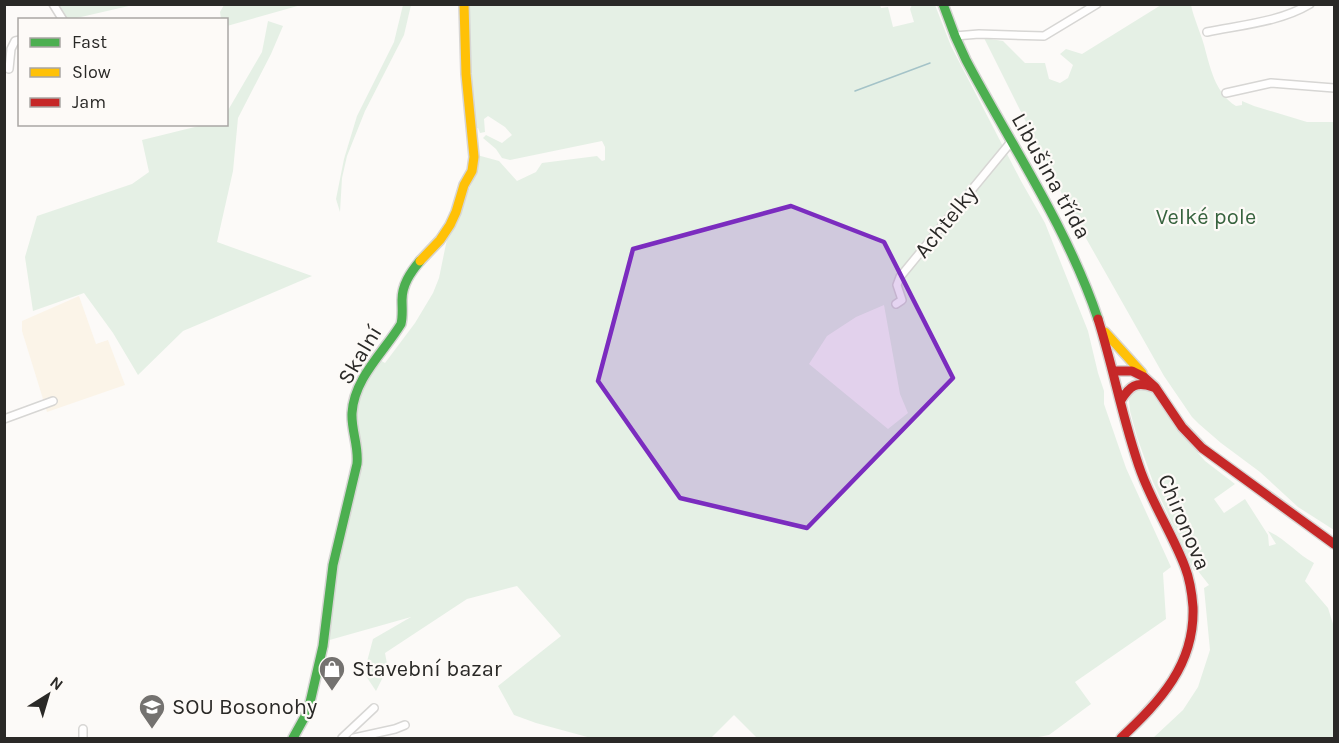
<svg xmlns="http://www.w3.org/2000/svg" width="1339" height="743" font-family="Karla,sans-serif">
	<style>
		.industrial { fill: #fbf4e8 }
		.green { fill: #e5f0e5; fill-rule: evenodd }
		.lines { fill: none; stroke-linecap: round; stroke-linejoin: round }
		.stream { stroke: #a4c3c8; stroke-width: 1.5 }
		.street-casing { stroke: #d7d6d4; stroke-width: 10 }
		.fast-casing { stroke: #d7d6d4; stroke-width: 12 }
		.slow-casing { stroke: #d7d6d4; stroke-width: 12 }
		.jam-casing { stroke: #d7d6d4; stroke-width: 12 }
		.street { stroke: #fffefe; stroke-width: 7 }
		.fast { stroke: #4caf50; stroke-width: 9 }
		.slow { stroke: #ffc107; stroke-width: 9 }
		.jam { stroke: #c62828; stroke-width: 9 }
		.marked { fill: #7b2cbf; fill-opacity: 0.2; stroke: #7b2cbf; stroke-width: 4.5; stroke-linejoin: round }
		.labels { text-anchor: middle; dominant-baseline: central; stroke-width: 4.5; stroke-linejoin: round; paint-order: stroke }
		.street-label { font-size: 22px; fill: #2a2927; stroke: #fdfaf7 }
		.park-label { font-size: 22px; fill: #37633e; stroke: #fdfaf7 }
		.poi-label { font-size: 22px; fill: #2a2927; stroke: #fdfaf7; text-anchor: start }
	</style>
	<rect width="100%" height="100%" fill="#fcfaf8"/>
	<polygon class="industrial" points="79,296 96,344 108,340 125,385 47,412 22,331 22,321"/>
	<g class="green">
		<polygon points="57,5 133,5 68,20 66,19"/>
		<polygon points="224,5 224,4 301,5 227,26 226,20 221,19 220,12"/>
		<polygon points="403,5 411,5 404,35 365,111 347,156 342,178 340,212 336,199 344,159 357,116 394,42"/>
		<path d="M469 5H880L881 8 888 7 893 27 914 22 910 9 912 5H935L951 46 1021 181 1045 223 1088 331 1098 373 1104 391V404L1126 468 1171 567 1163 573 1166 619 1075 682 1091 704 1049 735 1033 738H757L734 715 711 738H591L536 723 514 715 498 686 561 636 517 586 467 599 385 653 388 669 382 679 376 691 364 673 373 639 411 617 326 641 336 568 357 475 363 467V454L358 442 354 412 356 398 380 360 385 363 415 323 433 293 439 278 447 239 475 176 477 155 499 161 517 181 536 172 542 163 597 156 602 161 605 160V147L602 141 510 160 502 158 496 149 483 138 486 135 502 143 512 135 505 127 488 116 484 119 485 132 480 133 478 128H474L471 111 467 11ZM884 305 900 394 908 413 888 429 809 364 827 336 856 317Z"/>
		<path d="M1161 5H1191C1194 19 1200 31 1204 45 1210 67 1215 93 1236 106L1242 105V101L1254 106 1307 122H1334V530L1298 507 1260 472 1221 443 1199 424 1192 417 1164 376 1070 210 984 38 1003 41 1025 63H1045L1049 79 1060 83 1068 78 1073 65 1060 54 1066 49 1082 54Z"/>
		<polygon points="268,21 283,26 271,54 238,118 233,171 217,242 312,276 183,331 138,375 113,333 84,293 33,311 25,257 37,216 132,184 149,172 142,140 203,125 226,124 227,112 262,52"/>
		<path d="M1142 389 1151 392 1175 426 1205 461 1235 484 1214 499 1224 513 1245 499 1268 535 1269 546 1276 544 1268 531C1286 539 1297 554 1314 563L1305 581 1328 608 1334 627V738H1153L1183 710 1198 687 1210 650 1204 588 1209 585 1198 571H1194L1153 482 1137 437 1130 411 1129 400 1131 394 1137 390Z"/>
	</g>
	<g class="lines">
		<polyline class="stream" points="855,91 930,63"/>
		<g class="street-casing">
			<g id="street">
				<polyline points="53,4 63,20"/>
				<path d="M1207 32C1241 25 1280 22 1310 4"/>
				<polyline points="955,36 979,34 1044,36 1097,4"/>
				<polyline points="9,69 11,49 15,41 20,40"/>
				<polyline points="1226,93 1271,83 1334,88"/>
				<polyline points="896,304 902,300 897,285 900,277 1011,142"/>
				<polyline points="4,419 53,401"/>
				<polyline points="83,729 83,738"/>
				<polyline points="342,738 374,708"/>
				<polyline points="354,738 395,729 405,725"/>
			</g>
		</g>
		<g class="fast-casing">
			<g id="fast">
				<path d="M943 4 955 36 966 60C1011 145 1067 227 1098 319"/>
				<path d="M293 738 308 711 323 646 333 565 357 464C359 446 351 430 352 413 354 378 384 352 401 324 403 316 402 309 402 300 402 285 410 273 420 261"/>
			</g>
		</g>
		<g class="slow-casing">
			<g id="slow">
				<polyline points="420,261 440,240 450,225 456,212 464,185 472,171 474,157 466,74 464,4"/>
				<polyline points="1105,332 1142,373"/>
			</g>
		</g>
		<g class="jam-casing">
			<g id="jam">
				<path d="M1098 319C1114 370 1123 422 1141 472 1153 505 1173 535 1185 567 1190 580 1192 594 1193 607 1195 665 1160 701 1121 738"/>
				<polyline points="1114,371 1132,371 1144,377 1155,387 1182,427 1202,448 1334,544"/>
				<path d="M1121 400C1130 386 1136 381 1153 387"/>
			</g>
		</g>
		<use href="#street" class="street"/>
		<use href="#fast" class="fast"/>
		<use href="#slow" class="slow"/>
		<use href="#jam" class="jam"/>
	</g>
	<path class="marked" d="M791 206 884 242 953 378 807 528 680 498 598 381 633 249Z"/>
	<defs>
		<g id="shop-pin" transform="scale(1.35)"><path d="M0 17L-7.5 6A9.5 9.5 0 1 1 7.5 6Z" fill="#747270" stroke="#fdfaf7"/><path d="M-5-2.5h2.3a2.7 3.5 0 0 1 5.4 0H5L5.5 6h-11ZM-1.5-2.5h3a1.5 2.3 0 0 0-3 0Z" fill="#fff"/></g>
		<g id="university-pin" transform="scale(1.35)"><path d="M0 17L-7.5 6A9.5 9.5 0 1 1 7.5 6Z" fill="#747270" stroke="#fdfaf7"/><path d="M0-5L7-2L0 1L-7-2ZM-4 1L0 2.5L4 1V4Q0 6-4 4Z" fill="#fff"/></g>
	</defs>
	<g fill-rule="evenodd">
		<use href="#shop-pin" x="332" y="669"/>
		<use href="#university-pin" x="152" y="707"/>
	</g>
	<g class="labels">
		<g class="street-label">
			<text transform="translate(1051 176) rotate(61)">Libušina třída</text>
			<text transform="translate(946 222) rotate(-51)">Achtelky</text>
			<text transform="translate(360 355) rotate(-59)">Skalní</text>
			<text transform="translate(1184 522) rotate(67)">Chironova</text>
		</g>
		<g class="park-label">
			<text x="1206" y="217">Velké pole</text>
		</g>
		<g class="poi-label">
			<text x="352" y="669">Stavební bazar</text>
			<text x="172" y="707">SOU Bosonohy</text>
		</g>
	</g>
	<rect width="1339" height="743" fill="none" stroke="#2a2927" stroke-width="12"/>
	<rect x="18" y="18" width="210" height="108" fill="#fdfaf7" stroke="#a9a6a4" stroke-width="1.5"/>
	<rect x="30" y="38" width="30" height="9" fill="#4caf50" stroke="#a9a6a4" stroke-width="1.5"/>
	<text x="72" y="48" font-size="18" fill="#2a2927">Fast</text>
	<rect x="30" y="68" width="30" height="9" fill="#ffc107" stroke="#a9a6a4" stroke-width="1.5"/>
	<text x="72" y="78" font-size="18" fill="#2a2927">Slow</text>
	<rect x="30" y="98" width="30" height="9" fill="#c62828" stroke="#a9a6a4" stroke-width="1.5"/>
	<text x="72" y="108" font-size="18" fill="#2a2927">Jam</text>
	<g transform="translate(48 695) rotate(37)" stroke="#fdfaf7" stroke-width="4.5" paint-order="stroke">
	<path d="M0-4.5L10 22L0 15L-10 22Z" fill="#2a2927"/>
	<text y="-9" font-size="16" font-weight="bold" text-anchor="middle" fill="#2a2927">N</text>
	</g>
</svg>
